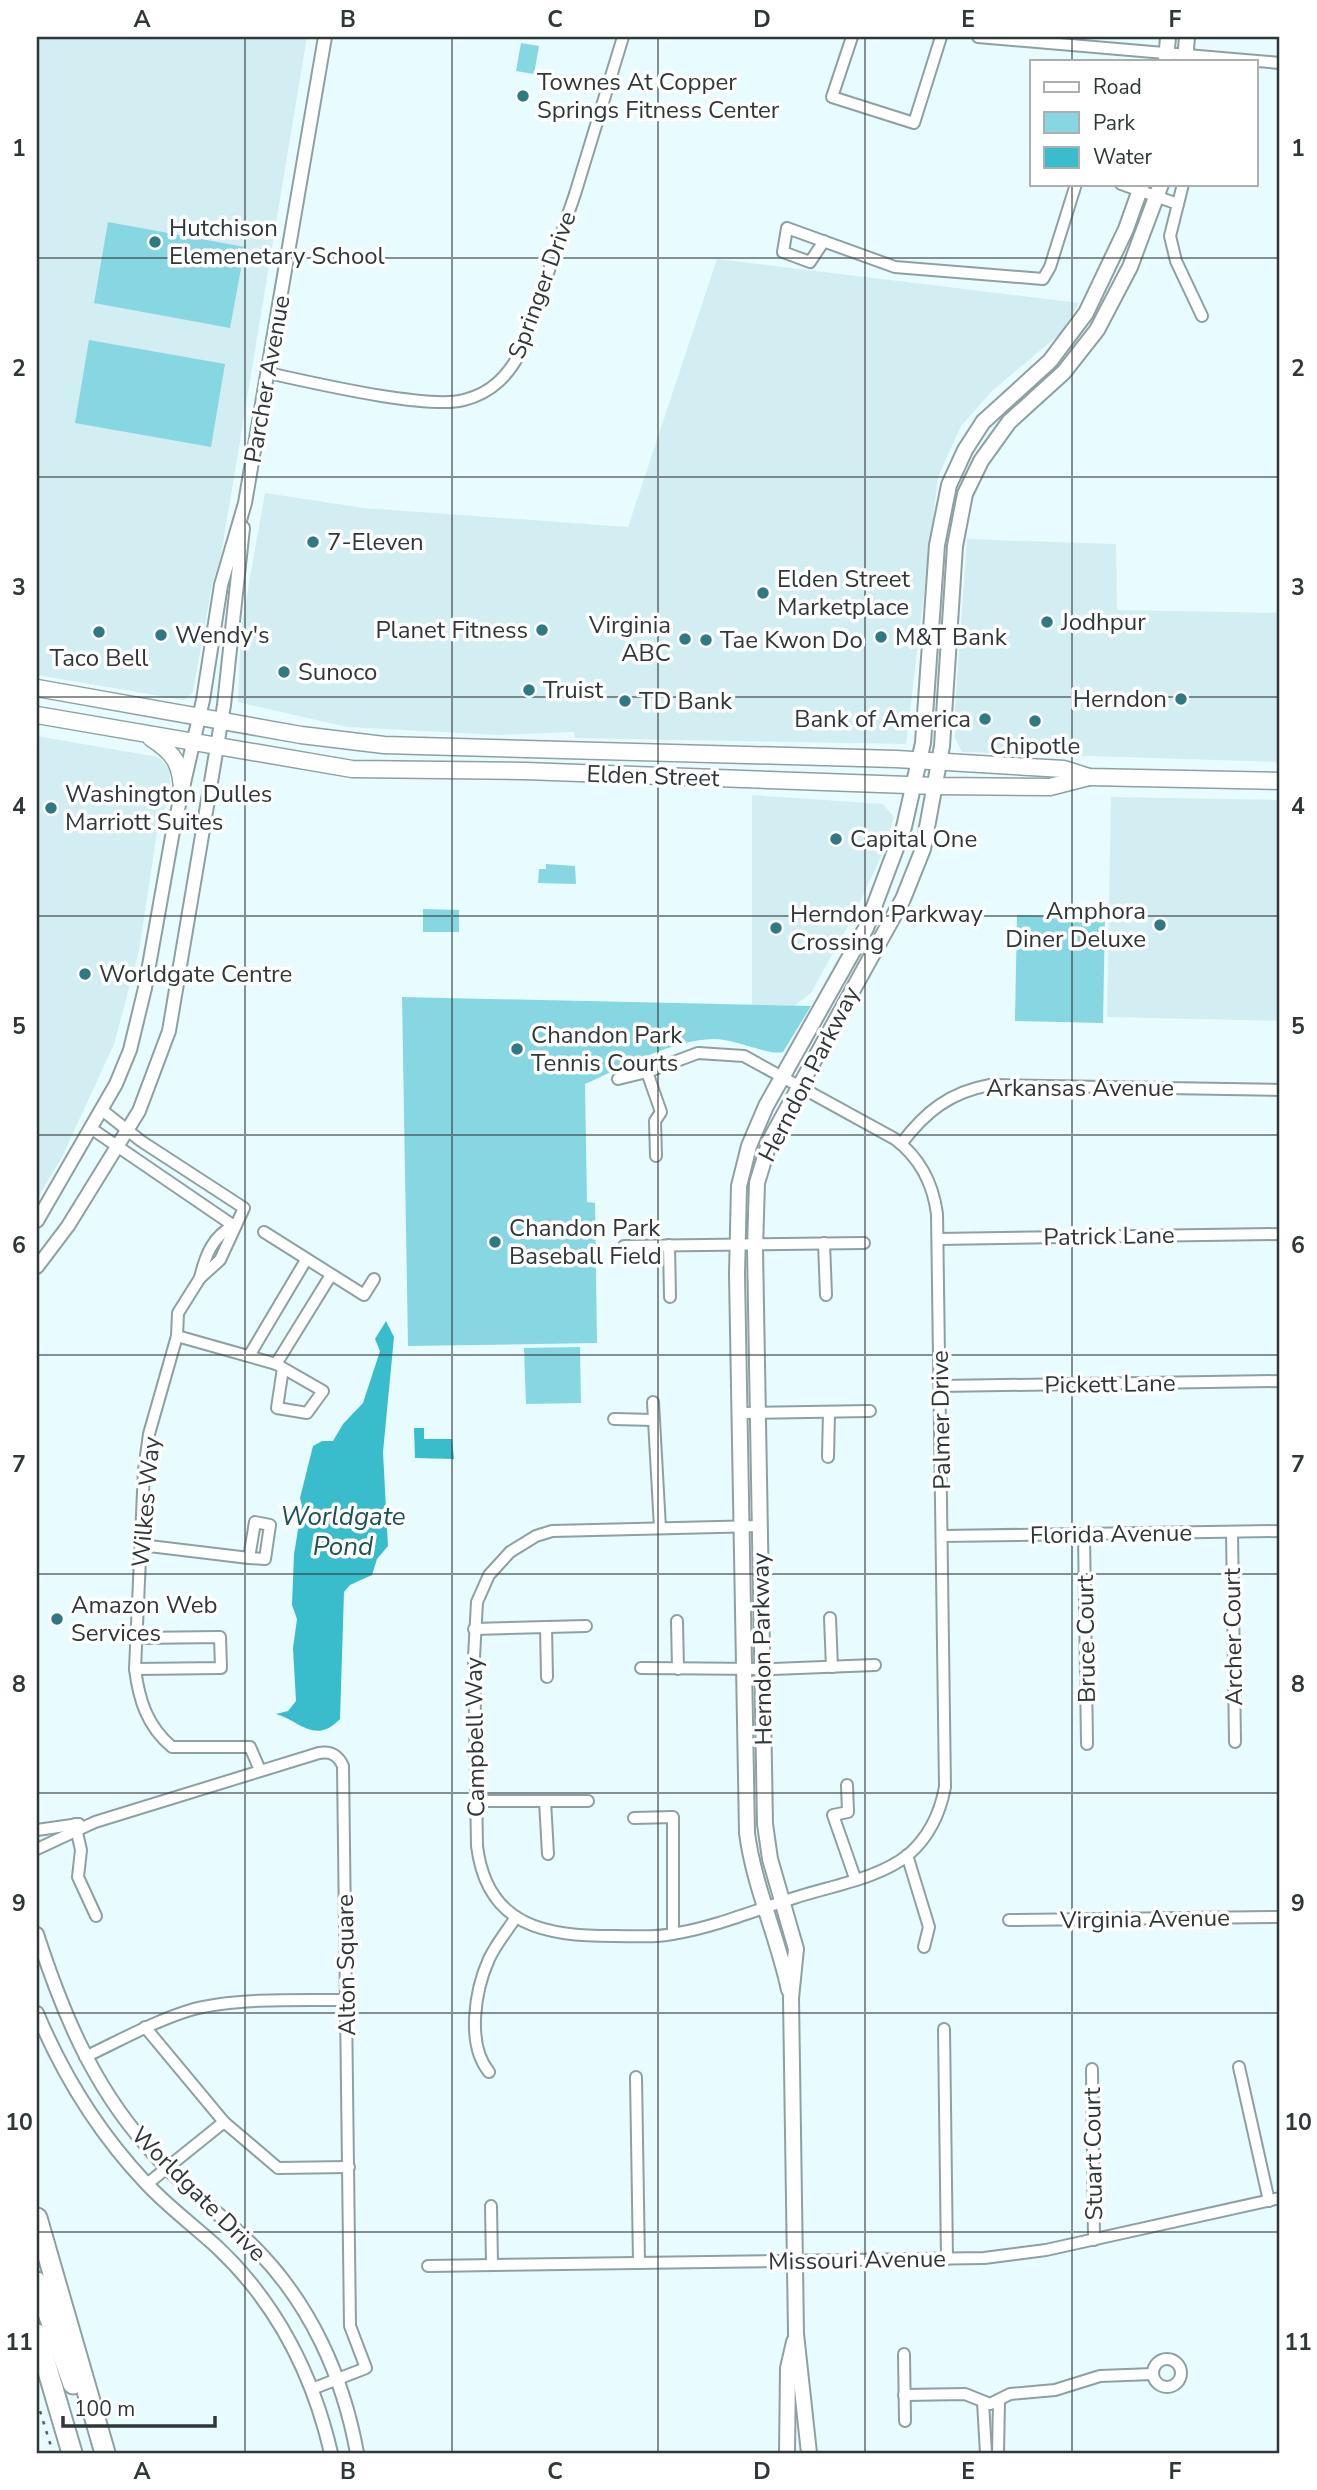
<svg xmlns="http://www.w3.org/2000/svg" width="1317" height="2490" font-family="'Nunito Sans',sans-serif">
	<style>
		.built { fill: #d3eef2 }
		.green { fill: #87d7e2 }
		.water { fill: #39bdcc }
		.lines { fill: none; stroke-linecap: round; stroke-linejoin: round }
		.minor-casing { stroke: #8ea0a2; stroke-width: 14 }
		.tertiary-casing { stroke: #8ea0a2; stroke-width: 16 }
		.secondary-casing { stroke: #8ea0a2; stroke-width: 18 }
		.primary-casing { stroke: #8ea0a2; stroke-width: 19 }
		.motorway-casing { stroke: #8ea0a2; stroke-width: 23 }
		.minor { stroke: #fff; stroke-width: 10 }
		.tertiary { stroke: #fff; stroke-width: 12 }
		.secondary { stroke: #fff; stroke-width: 14 }
		.primary { stroke: #fff; stroke-width: 16 }
		.motorway { stroke: #fff; stroke-width: 19 }
		.rail { stroke: #545e5f; stroke-width: 2.5; stroke-dasharray: 3.5 7; stroke-linecap: butt }
		.grid { fill: none; stroke: #2f3738; stroke-width: 2; stroke-opacity: 0.55 }
		.poi-dot { fill: #317982; stroke: #fff; stroke-width: 2.5 }
		.labels { text-anchor: middle; dominant-baseline: central; stroke-width: 7; stroke-linejoin: round; paint-order: stroke }
		.poi-label { font-size: 24px; fill: #2f3738; stroke: #fff; text-anchor: start }
		.street-label { font-size: 24px; fill: #2f3738; stroke: #fff }
		.water-label { font-size: 26px; font-style: italic; fill: #1b5258; stroke: #fff }
		.neatline { fill: none; stroke: #2f3738; stroke-width: 2.5 }
		.grid-label { font-size: 23px; text-anchor: middle; font-weight: bold; fill: #2f3738 }
	</style>
	<rect width="100%" height="100%" fill="#e8fbfe"/>
	<g class="built">
		<polygon points="37,37 307,37 221,555 212,585 193,692 184,700 37,675"/>
		<polygon points="717,259 1079,303 1061,333 993,390 961,426 938,477 906,744 575,738 574,732 498,735 347,727 238,702 241,628 265,493 364,508 628,527"/>
		<polygon points="967,539 1116,544 1117,610 1280,613 1280,762 962,752 955,738 955,707"/>
		<polygon points="37,736 158,757 170,769 170,784 165,810 159,819 139,951 114,1044 62,1157 37,1199"/>
		<polygon points="752,795 883,804 894,817 884,850 853,917 811,993 794,1006 752,1005"/>
		<polygon points="1111,797 1280,800 1280,1021 1107,1017"/>
	</g>
	<g class="green">
		<polygon points="521,43 539,46 534,74 516,71"/>
		<polygon points="108,222 245,247 230,328 94,303"/>
		<polygon points="89,340 225,364 211,447 75,423"/>
		<polygon points="546,864 575,866 576,884 538,883 539,869 546,869"/>
		<polygon points="423,909 459,910 459,932 423,932"/>
		<polygon points="1017,915 1105,917 1103,1023 1015,1021"/>
		<path d="M402 997 811 1006 783 1052C770 1056 735 1039 714 1039 671 1040 624 1067 585 1084L587 1202 595 1203 597 1343 408 1346Z"/>
		<polygon points="580,1347 581,1403 526,1404 524,1348"/>
	</g>
	<g class="water">
		<path d="M386 1321 394 1337 383 1452 388 1546 377 1559 372 1575 350 1585 344 1592 340 1719C315 1745 300 1721 276 1714L288 1711 296 1701 293 1648 297 1619 292 1605 294 1554 302 1506 300 1498 313 1446 322 1441H333L343 1424 363 1403 380 1351 375 1339Z"/>
		<polygon points="414,1428 424,1428 424,1439 452,1439 454,1459 415,1458"/>
	</g>
	<g class="lines">
		<g class="minor-casing">
			<g id="minor">
				<polyline points="852,37 832,97 914,123 941,37"/>
				<polyline points="978,37 1280,63"/>
				<polyline points="1121,184 1178,204"/>
				<polyline points="1183,184 1170,236 1176,261 1202,316"/>
				<polyline points="824,241 810,262 783,252 787,228 895,267 1043,279 1050,267 1076,184"/>
				<path d="M268 373C310 382 427 410 464 400 492 393 509 375 522 349L575 194 623 37"/>
				<polyline points="647,1072 661,1112 655,1121 656,1156"/>
				<path d="M618 1079 647 1072 698 1053 744 1056 895 1139C920 1158 933 1183 937 1214L945 1787C940 1814 929 1837 908 1855 878 1879 830 1886 794 1898 756 1910 717 1926 678 1933 657 1938 635 1936 614 1936 546 1936 487 1927 477 1846L474 1657 477 1602 489 1575 510 1552 536 1536 552 1531 760 1526"/>
				<path d="M102 1110 141 1141 244 1208 220 1260 200 1278 178 1313 177 1336 149 1434 144 1470 135 1669C139 1700 147 1726 172 1747H250L260 1770"/>
				<polyline points="92,1129 234,1226"/>
				<path d="M901 1144C925 1112 950 1092 990 1085L1280 1090"/>
				<polyline points="264,1232 364,1295 374,1279"/>
				<polyline points="938,1239 1280,1234"/>
				<polyline points="824,1243 826,1295"/>
				<polyline points="669,1245 670,1297"/>
				<polyline points="624,1246 864,1243"/>
				<path d="M200 1278C205 1256 213 1235 234 1226"/>
				<polyline points="177,1336 276,1364 323,1391 307,1413 277,1408 283,1368"/>
				<polyline points="249,1356 306,1260"/>
				<polyline points="276,1364 331,1275"/>
				<polyline points="940,1386 1280,1381"/>
				<polyline points="653,1402 660,1528"/>
				<polyline points="740,1413 870,1411"/>
				<polyline points="614,1419 654,1420"/>
				<polyline points="828,1457 829,1412"/>
				<polyline points="1232,1532 1235,1742"/>
				<polyline points="1084,1534 1087,1744"/>
				<polyline points="942,1536 1280,1531"/>
				<polyline points="141,1545 249,1558 265,1559 270,1525 255,1522 249,1558"/>
				<polyline points="830,1618 832,1667"/>
				<polyline points="677,1621 678,1669"/>
				<polyline points="546,1627 547,1677"/>
				<polyline points="474,1629 586,1626"/>
				<polyline points="641,1668 773,1669 875,1665"/>
				<polyline points="135,1669 221,1668 220,1637 136,1638"/>
				<polyline points="847,1785 848,1812 833,1815 855,1878"/>
				<polyline points="476,1801 588,1801"/>
				<polyline points="545,1801 548,1854"/>
				<polyline points="634,1818 673,1817 673,1934"/>
				<polyline points="75,1824 81,1850 78,1877 96,1916"/>
				<polyline points="37,1830 79,1824"/>
				<path d="M37 1849 95 1822 319 1753C331 1751 338 1755 343 1766L350 2326 366 2368 312 2389"/>
				<polyline points="907,1855 929,1927 924,1947"/>
				<polyline points="1009,1920 1280,1917"/>
				<polyline points="145,2027 224,2122 278,2168 349,2167"/>
				<polyline points="944,2029 947,2259"/>
				<path d="M85 2057C121 2040 156 2020 194 2009 235 1998 303 2000 346 2000"/>
				<polyline points="1239,2067 1269,2201"/>
				<polyline points="1092,2069 1094,2240"/>
				<path d="M489 2072C466 2044 475 1990 489 1959 496 1944 507 1931 516 1917"/>
				<polyline points="636,2077 639,2263"/>
				<polyline points="147,2184 224,2122"/>
				<polyline points="491,2206 492,2264"/>
				<polyline points="428,2266 984,2258 1046,2250 1280,2198"/>
				<polyline points="904,2354 905,2421"/>
				<circle cx="1167" cy="2373" r="14"/>
				<polyline points="904,2395 965,2394 990,2404 1010,2394 1055,2390 1100,2376 1153,2374"/>
				<polyline points="983,2402 986,2453"/>
				<polyline points="998,2453 999,2401"/>
			</g>
		</g>
		<g class="tertiary-casing">
			<g id="tertiary">
				<polyline points="37,1221 116,1084 130,1050 145,988 173,831 203,700 221,585 245,503 325,37"/>
				<polyline points="37,1267 68,1226 139,1111 169,1031 224,705 243,528"/>
				<path d="M37 1934C62 2011 92 2084 146 2145 178 2183 219 2212 254 2247 310 2303 343 2376 357 2453"/>
				<path d="M37 2013C63 2075 98 2132 145 2182 167 2206 193 2225 216 2246 276 2302 313 2375 331 2453"/>
			</g>
		</g>
		<g class="secondary-casing">
			<g id="secondary">
				<polyline points="1166,61 1168,37"/>
				<polyline points="1185,61 1187,37"/>
				<path d="M789 1990C778 1937 754 1887 747 1833L737 1274 739 1186 749 1146 766 1106 866 928 904 827 923 743 937 545 949 485 965 450 983 422 1050 361 1086 313 1126 229 1142 184"/>
				<polyline points="787,2453 788,2368 794,2342"/>
				<polyline points="809,2453 796,2334 791,1998 796,1949 770,1859 765,1824 755,1248 757,1183 770,1140 903,899 923,849 942,746 955,546 965,494 981,461 1009,422 1064,372 1097,330 1130,267 1161,184"/>
			</g>
		</g>
		<g class="primary-casing">
			<g id="primary">
				<polyline points="37,688 301,735 384,745 896,759 1064,769 1089,777 1280,781"/>
				<polyline points="37,715 352,769 525,771 936,786 1050,787 1089,777"/>
				<path d="M151 738C176 754 182 766 182 795"/>
			</g>
		</g>
		<g class="motorway-casing">
			<g id="motorway">
				<polyline points="37,2218 105,2453"/>
				<polyline points="37,2282 73,2384"/>
				<polyline points="37,2334 72,2453"/>
			</g>
		</g>
		<use href="#minor" class="minor"/>
		<use href="#tertiary" class="tertiary"/>
		<use href="#secondary" class="secondary"/>
		<use href="#primary" class="primary"/>
		<use href="#motorway" class="motorway"/>
		<polyline class="rail" points="37,2401 53,2453"/>
	</g>
	<path class="grid" d="M245 37V2453M452 37V2453M658 37V2453M865 37V2453M1072 37V61M1072 184V2453M37 258H1280M37 477H1280M37 697H1280M37 916H1280M37 1135H1280M37 1355H1280M37 1574H1280M37 1793H1280M37 2013H1280M37 2232H1280"/>
	<g class="poi-dot">
		<circle cx="523" cy="96" r="7"/>
		<circle cx="155" cy="242" r="7"/>
		<circle cx="313" cy="542" r="7"/>
		<circle cx="763" cy="593" r="7"/>
		<circle cx="1047" cy="622" r="7"/>
		<circle cx="542" cy="630" r="7"/>
		<circle cx="99" cy="632" r="7"/>
		<circle cx="161" cy="635" r="7"/>
		<circle cx="881" cy="637" r="7"/>
		<circle cx="685" cy="639" r="7"/>
		<circle cx="706" cy="640" r="7"/>
		<circle cx="284" cy="672" r="7"/>
		<circle cx="529" cy="690" r="7"/>
		<circle cx="1181" cy="699" r="7"/>
		<circle cx="625" cy="701" r="7"/>
		<circle cx="985" cy="719" r="7"/>
		<circle cx="1035" cy="721" r="7"/>
		<circle cx="51" cy="808" r="7"/>
		<circle cx="836" cy="839" r="7"/>
		<circle cx="1160" cy="925" r="7"/>
		<circle cx="776" cy="928" r="7"/>
		<circle cx="85" cy="974" r="7"/>
		<circle cx="517" cy="1049" r="7"/>
		<circle cx="495" cy="1242" r="7"/>
		<circle cx="57" cy="1619" r="7"/>
	</g>
	<g class="labels">
		<g class="poi-label">
			<text x="537" y="82">Townes At Copper<tspan x="537" dy="28">Springs Fitness Center</tspan></text>
			<text x="169" y="228">Hutchison<tspan x="169" dy="28">Elemenetary School</tspan></text>
			<text x="327" y="542">7-Eleven</text>
			<text x="777" y="579">Elden Street<tspan x="777" dy="28">Marketplace</tspan></text>
			<text x="1061" y="622">Jodhpur</text>
			<text x="671" y="625" text-anchor="end">Virginia<tspan x="671" dy="28">ABC</tspan></text>
			<text x="528" y="630" text-anchor="end">Planet Fitness</text>
			<text x="175" y="635">Wendy's</text>
			<text x="895" y="637">M&amp;T Bank</text>
			<text x="720" y="640">Tae Kwon Do</text>
			<text x="99" y="658" text-anchor="middle">Taco Bell</text>
			<text x="298" y="672">Sunoco</text>
			<text x="543" y="690">Truist</text>
			<text x="1167" y="699" text-anchor="end">Herndon</text>
			<text x="639" y="701">TD Bank</text>
			<text x="971" y="719" text-anchor="end">Bank of America</text>
			<text x="1035" y="746" text-anchor="middle">Chipotle</text>
			<text x="65" y="794">Washington Dulles<tspan x="65" dy="28">Marriott Suites</tspan></text>
			<text x="850" y="839">Capital One</text>
			<text x="1146" y="911" text-anchor="end">Amphora<tspan x="1146" dy="28">Diner Deluxe</tspan></text>
			<text x="790" y="914">Herndon Parkway<tspan x="790" dy="28">Crossing</tspan></text>
			<text x="99" y="974">Worldgate Centre</text>
			<text x="531" y="1035">Chandon Park<tspan x="531" dy="28">Tennis Courts</tspan></text>
			<text x="509" y="1228">Chandon Park<tspan x="509" dy="28">Baseball Field</tspan></text>
			<text x="71" y="1605">Amazon Web<tspan x="71" dy="28">Services</tspan></text>
		</g>
		<g class="street-label">
			<text transform="translate(542 285) rotate(-70)">Springer Drive</text>
			<text transform="translate(267 379) rotate(-80)">Parcher Avenue</text>
			<text transform="translate(653 776) rotate(2)">Elden Street</text>
			<text transform="translate(809 1074) rotate(-63)">Herndon Parkway</text>
			<text x="1080" y="1088">Arkansas Avenue</text>
			<text transform="translate(1109 1236) rotate(-1)">Patrick Lane</text>
			<text transform="translate(1110 1384) rotate(-1)">Pickett Lane</text>
			<text transform="translate(941 1420) rotate(-91)">Palmer Drive</text>
			<text transform="translate(146 1502) rotate(-85)">Wilkes Way</text>
			<text transform="translate(1111 1534) rotate(-1)">Florida Avenue</text>
			<text transform="translate(1233 1637) rotate(-91)">Archer Court</text>
			<text transform="translate(1086 1639) rotate(-91)">Bruce Court</text>
			<text transform="translate(762 1649) rotate(-91)">Herndon Parkway</text>
			<text transform="translate(475 1737) rotate(-91)">Campbell Way</text>
			<text transform="translate(1145 1919) rotate(-1)">Virginia Avenue</text>
			<text transform="translate(346 1965) rotate(-91)">Alton Square</text>
			<text transform="translate(1093 2154) rotate(-91)">Stuart Court</text>
			<text transform="translate(199 2194) rotate(45)">Worldgate Drive</text>
			<text transform="translate(857 2260) rotate(-1)">Missouri Avenue</text>
		</g>
		<g class="water-label">
			<text x="343" y="1516">Worldgate<tspan x="343" dy="30">Pond</tspan></text>
		</g>
	</g>
	<rect width="1317" height="2490" fill="none" stroke="#ffffff" stroke-width="77"/>
	<rect x="1030" y="60" width="228" height="126" fill="#ffffff" stroke="#acafaf" stroke-width="2"/>
	<rect x="1044" y="82" width="35" height="10" fill="#ffffff" stroke="#acafaf" stroke-width="2"/>
	<text x="1093" y="94" font-size="21" fill="#2f3738">Road</text>
	<rect x="1044" y="112" width="35" height="21" fill="#87d7e2" stroke="#acafaf" stroke-width="2"/>
	<text x="1093" y="130" font-size="21" fill="#2f3738">Park</text>
	<rect x="1044" y="147" width="35" height="21" fill="#39bdcc" stroke="#acafaf" stroke-width="2"/>
	<text x="1093" y="164" font-size="21" fill="#2f3738">Water</text>
	<path d="M63 2416v10h152v-10" fill="none" stroke="#2f3738" stroke-width="3.5"/>
	<text x="74" y="2416" font-size="21" fill="#2f3738" stroke="#ffffff" stroke-width="5" paint-order="stroke">100 m</text>
	<rect x="38" y="38" width="1240" height="2414" class="neatline"/>
	<g class="grid-label">
		<text x="142" y="27">A</text>
		<text x="348" y="27">B</text>
		<text x="555" y="27">C</text>
		<text x="762" y="27">D</text>
		<text x="968" y="27">E</text>
		<text x="1175" y="27">F</text>
		<text x="19" y="156">1</text>
		<text x="1298" y="156">1</text>
		<text x="19" y="376">2</text>
		<text x="1298" y="376">2</text>
		<text x="19" y="595">3</text>
		<text x="1298" y="595">3</text>
		<text x="19" y="814">4</text>
		<text x="1298" y="814">4</text>
		<text x="19" y="1034">5</text>
		<text x="1298" y="1034">5</text>
		<text x="19" y="1253">6</text>
		<text x="1298" y="1253">6</text>
		<text x="19" y="1472">7</text>
		<text x="1298" y="1472">7</text>
		<text x="19" y="1692">8</text>
		<text x="1298" y="1692">8</text>
		<text x="19" y="1911">9</text>
		<text x="1298" y="1911">9</text>
		<text x="19" y="2130">10</text>
		<text x="1298" y="2130">10</text>
		<text x="19" y="2350">11</text>
		<text x="1298" y="2350">11</text>
		<text x="142" y="2479">A</text>
		<text x="348" y="2479">B</text>
		<text x="555" y="2479">C</text>
		<text x="762" y="2479">D</text>
		<text x="968" y="2479">E</text>
		<text x="1175" y="2479">F</text>
	</g>
</svg>
